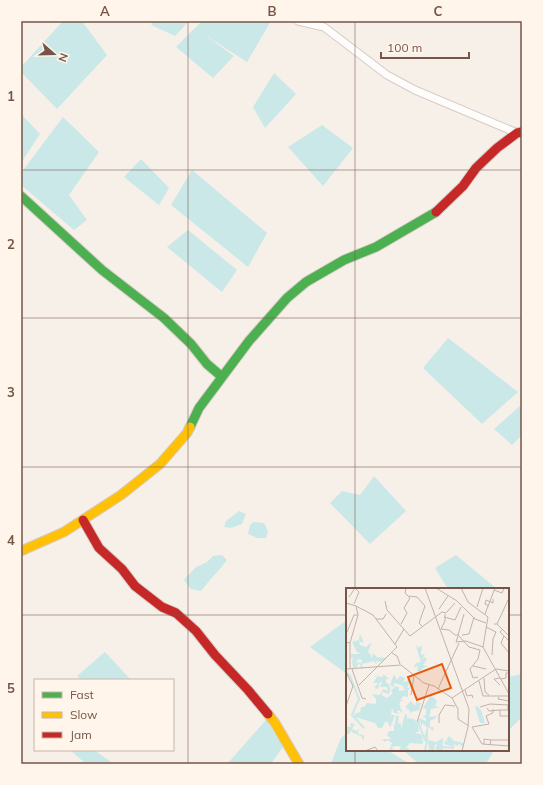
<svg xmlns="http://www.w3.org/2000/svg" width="543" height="785" font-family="Mulish,sans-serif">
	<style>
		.water { fill: #cae8e8 }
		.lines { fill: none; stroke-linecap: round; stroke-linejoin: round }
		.street-casing { stroke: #d6ccc6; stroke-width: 9 }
		.fast-casing { stroke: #d6ccc6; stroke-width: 11 }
		.slow-casing { stroke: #d6ccc6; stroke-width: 11 }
		.jam-casing { stroke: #d6ccc6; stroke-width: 11 }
		.street { stroke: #fefdfc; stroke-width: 7 }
		.fast { stroke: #4caf50; stroke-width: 9 }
		.slow { stroke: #ffc107; stroke-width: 9 }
		.jam { stroke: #c62828; stroke-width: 9 }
		.grid { fill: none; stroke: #765548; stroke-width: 1; stroke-opacity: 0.55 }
		.inset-river { fill: none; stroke: #cae8e8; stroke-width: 2 }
		.inset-road { fill: none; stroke: #c3b2a9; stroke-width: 1 }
		.view { fill: #e8590c; fill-opacity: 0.15; stroke: #e8590c; stroke-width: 2 }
		.inset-edge { fill: none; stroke: #765548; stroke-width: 2 }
		.neatline { fill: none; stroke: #765548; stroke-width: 1.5 }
		.grid-label { font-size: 13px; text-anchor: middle; font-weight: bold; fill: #765548 }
	</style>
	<rect width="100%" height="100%" fill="#f7f0e9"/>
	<g class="water">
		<polygon points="63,21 82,21 107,55 57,109 21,72 21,67"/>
		<polygon points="154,21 189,21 175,36 151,25"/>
		<polygon points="202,21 271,21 247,62 205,35 234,56 213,78 176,47"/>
		<polygon points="274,73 296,94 265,128 253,107"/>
		<polygon points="21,114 40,134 21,163"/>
		<polygon points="63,117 99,152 69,195 87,220 74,230 21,185 21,173"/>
		<polygon points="322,125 353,148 323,186 288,147"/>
		<polygon points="141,159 169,188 159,205 124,177"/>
		<polygon points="192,170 267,233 248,267 171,205"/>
		<polygon points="188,230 237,270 222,292 167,247"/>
		<polygon points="448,338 518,392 482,424 423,368"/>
		<polygon points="522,404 522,435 512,445 494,429"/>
		<polygon points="374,476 406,511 370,544 330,503 342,491 360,495"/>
		<polygon points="239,511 246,514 242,524 231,528 224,527 226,521"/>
		<polygon points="253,522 264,523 268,531 266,538 257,538 248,534 250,525"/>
		<path d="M222 555 227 560C219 571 209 580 201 591L191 589 184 580 196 567 207 562 213 556Z"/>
		<polygon points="456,555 497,589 448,589 435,568"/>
		<polygon points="347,620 347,674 310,647"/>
		<polygon points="105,652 131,680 82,680 77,676"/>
		<polygon points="522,674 522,717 508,731 508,677"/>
		<polygon points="266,720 283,747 271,764 227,764"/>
		<polygon points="347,733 347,750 387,750 410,764 333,764 331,763 341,738"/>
		<polygon points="70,750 94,750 111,762 84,762"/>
		<polygon points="403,750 494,750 486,764 419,764"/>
	</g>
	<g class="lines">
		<g class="street-casing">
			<polyline id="street" points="298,21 324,27 387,75 415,90 517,133"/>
		</g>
		<g class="fast-casing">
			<g id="fast">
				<polyline points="21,196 102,270 164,318 191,344 207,364 221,376"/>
				<polyline points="190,427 199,408 249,341 287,298 306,282 344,260 376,247 436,212"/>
			</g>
		</g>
		<g class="slow-casing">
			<g id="slow">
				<polyline points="21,551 64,532 121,495 160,464 187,433 190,427"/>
				<polyline points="268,714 275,723 299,764"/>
			</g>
		</g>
		<g class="jam-casing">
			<g id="jam">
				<polyline points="436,212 463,186 476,168 497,148 517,133 522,132"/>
				<polyline points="83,520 99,548 122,569 135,586 162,607 176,613 196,631 215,655 248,690 268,714"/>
			</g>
		</g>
		<use href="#street" class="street"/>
		<use href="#fast" class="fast"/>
		<use href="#slow" class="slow"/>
		<use href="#jam" class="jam"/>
	</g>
	<path class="grid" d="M188 21V764M355 21V589M21 170H522M21 318H522M21 467H522M21 615H347M508 615H522M355 750V764"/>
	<g transform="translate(346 588)">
		<rect width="163" height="163" fill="#f7f0e9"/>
		<path d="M14 46 17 52V55L13 53 14 57 20 59 26 54 22 64 25 67V72L27 65 31 69 40 70 35 74 30 73 31 77 28 73 16 76V72L12 71 10 75 15 74 17 81H15L14 75 10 78 13 79 7 80 6 72 8 70H5V66H15L11 64 6 54 13 52ZM69 55 72 60 76 57 75 67 79 66 76 72 79 69 81 71 77 77 83 79H78L74 84 71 83 72 78 67 80 70 75 75 74ZM37 86 43 91H40V95L43 96V100L48 86 51 92 54 88 59 90 57 94 64 93 61 100 66 99 62 102V109L57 108 55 112 59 114 55 113 53 116 57 125 52 122 51 124 54 126 48 125 46 120 45 127H49L44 140 42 134H39L36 140H32L29 135 9 129 8 126 14 124 15 119H18L21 115 30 116V111L26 106 34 107 37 101 42 103 41 99H34L36 94H34L32 101 28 100 32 95H27L31 89 28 88 37 89V92ZM49 95 57 98 59 102 53 103V99L49 98 45 103 47 105 41 110 36 107V104L43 106 45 97 47 99ZM85 107 91 113 89 118 94 119 85 121 83 129 90 128V130L84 133V139H87L88 143 82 139V152L90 154 97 150 96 163 89 161 91 157 89 156 88 163H83L82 152 78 149 81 140 77 135 75 139V135L72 134 73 130 80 133V130L76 129 80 127V121L77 120ZM65 113 69 118 70 114 75 115 73 122 65 124 64 128V123L58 121 64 122 59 119ZM131 118 135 122 139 135H134L129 119ZM59 126 61 127V130L68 131 72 136 73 144H68L76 147 77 156 64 155 60 160H63L62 163H53L55 159 52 158 45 159 49 163H43L46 155 42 152 39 154 36 151H45L41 147 43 143H48V136L52 138 49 136 50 127 53 128 52 135 55 136V141ZM4 135 9 136 6 141 11 143 13 140 12 146 18 147V154L16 149 6 144V142L3 146H0V139H5ZM103 148 108 153 118 155 116 159 114 156 110 158 108 155V159L98 156 99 153 103 154 100 152Z" fill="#cae8e8" fill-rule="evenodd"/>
		<path class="inset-river" d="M0 84 4 88 13 111 6 127 18 140M72 134 79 152H81L79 163M96 163V159L108 160"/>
		<path class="inset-road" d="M79 0 123 121 122 139 116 163M90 0 111 13 129 31 140 35M115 0 122 14 142 29 137 59 163 106M148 2 156 5 158 0M63 8 71 9 79 18 73 35 76 38M3 9 9 0 13 4 8 16M39 13 41 22 64 48 96 24 100 25 109 15M0 15 10 18 12 27 4 55 0 54M10 18 27 27 51 59 13 97M143 18 139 16 140 12 147 15V11M131 19 137 0M93 21 102 8M99 26V33L95 41 103 42 109 47H112L118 26M139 26 149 0M98 29 109 32 115 19M30 31H37L40 26M55 36 61 25 58 20 64 10 59 5 60 0M148 36H151L163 10M151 36 163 48M140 39 150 44 147 51 146 67M156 42 154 44 163 53M1 44 8 27H12M112 47 123 59 134 62 132 71 124 81 127 90 132 89M116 47 123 46 128 29M112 48 110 54 120 53 137 59M158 48 155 55 163 65M49 56 58 41M46 65 51 68 54 76M127 78 140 81M0 81 55 77 78 95 88 98 106 110 150 81 163 83M4 81V55M6 81 16 110 20 111M0 84 7 98 0 118M138 90 139 104 143 107M155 91 160 90V85H163M133 93 137 108H163M154 97 148 91 154 90M92 101 113 55M119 102 121 108 126 107 127 110M65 107 68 88M153 109 152 111 163 113M106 110 112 121V131L123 138M162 117V122H154V128H162M134 119 144 116 163 117M141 120 143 123 154 122M71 134 83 97M93 135V127L99 117 109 118M126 139 136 156 163 158M126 139 143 136 140 128 147 125V121M138 156V151L145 152M144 157 145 152H163M19 163 29 159 32 163"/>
		<path class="view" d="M96 76 105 100 71 112 62 89Z"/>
		<rect width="163" height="163" class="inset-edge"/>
	</g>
	<rect width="543" height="785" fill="none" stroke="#fff5ea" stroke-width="44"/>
	<rect x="34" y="679" width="140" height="72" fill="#fff5ea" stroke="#c8b5a9"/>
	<rect x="42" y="692" width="20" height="6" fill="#4caf50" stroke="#c8b5a9"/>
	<text x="70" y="699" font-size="12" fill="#765548">Fast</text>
	<rect x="42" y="712" width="20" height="6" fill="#ffc107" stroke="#c8b5a9"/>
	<text x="70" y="719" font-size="12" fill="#765548">Slow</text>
	<rect x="42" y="732" width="20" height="6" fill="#c62828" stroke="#c8b5a9"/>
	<text x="70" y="739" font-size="12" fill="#765548">Jam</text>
	<g transform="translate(54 54) rotate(110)" stroke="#fff5ea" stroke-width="3" paint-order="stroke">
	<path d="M0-3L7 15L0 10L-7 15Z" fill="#765548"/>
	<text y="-6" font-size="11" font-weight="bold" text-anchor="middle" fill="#765548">N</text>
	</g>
	<path d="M381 52v6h88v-6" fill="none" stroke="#765548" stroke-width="2"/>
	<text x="387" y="52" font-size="12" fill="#765548" stroke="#fff5ea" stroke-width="3" paint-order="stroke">100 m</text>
	<rect x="22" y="22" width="499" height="741" class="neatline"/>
	<g class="grid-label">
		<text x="105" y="16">A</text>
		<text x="272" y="16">B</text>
		<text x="438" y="16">C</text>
		<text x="11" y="101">1</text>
		<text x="11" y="249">2</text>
		<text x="11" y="397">3</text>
		<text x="11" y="545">4</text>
		<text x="11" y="693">5</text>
	</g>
</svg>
